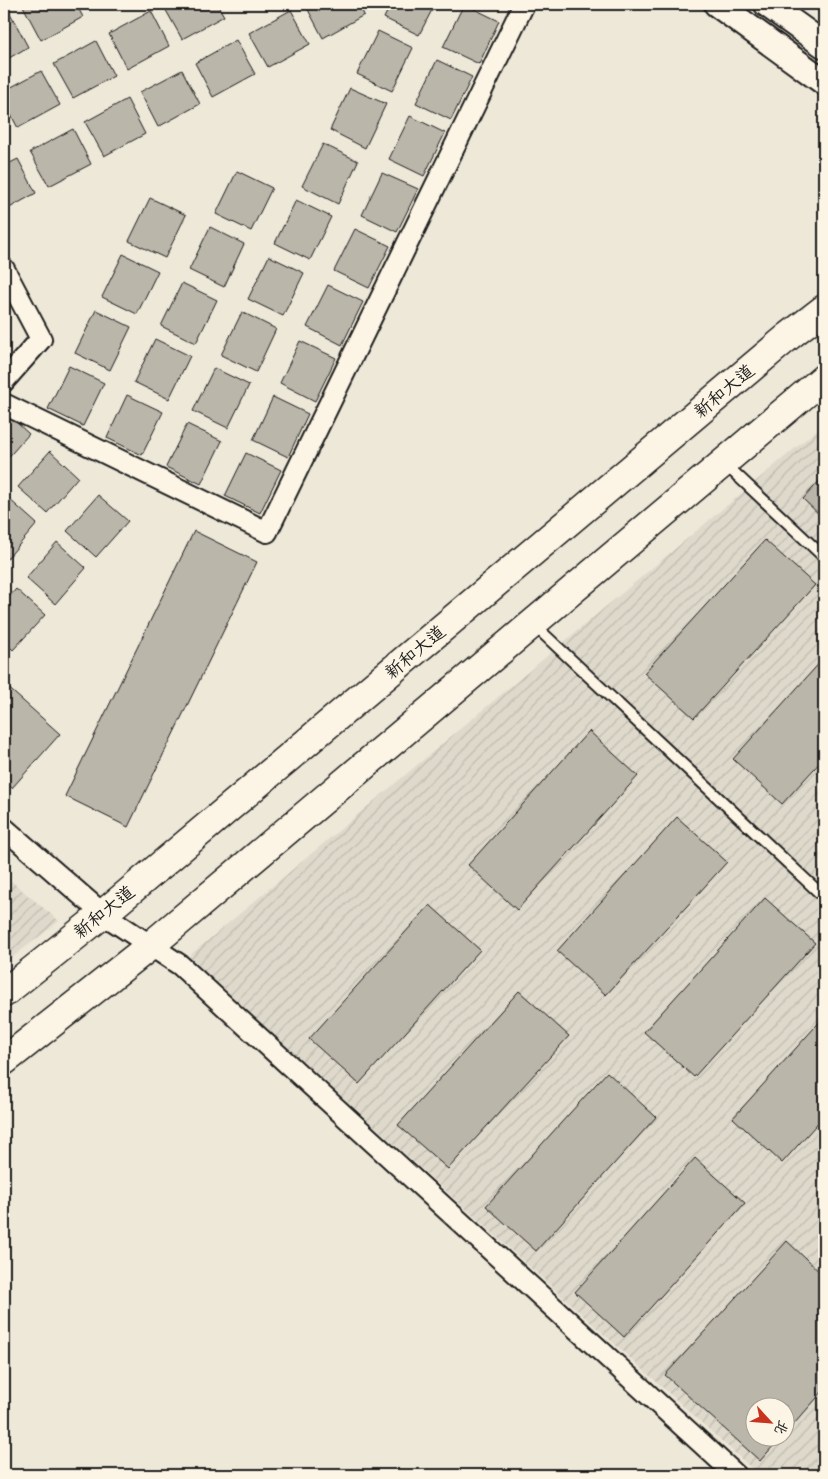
<svg xmlns="http://www.w3.org/2000/svg" width="828" height="1479" font-family="Itim,'LXGW WenKai TC',sans-serif">
	<style>
		.industrial { fill: url(#industrial-furrows); fill-rule: evenodd }
		.building { fill: #bab6aa; stroke: #1c1c1c }
		.lines { fill: none; stroke-linecap: round; stroke-linejoin: round }
		.service-casing { stroke: #1c1c1c; stroke-width: 14 }
		.minor-casing { stroke: #1c1c1c; stroke-width: 24 }
		.tertiary-casing { stroke: #1c1c1c; stroke-width: 29 }
		.secondary-casing { stroke: #1c1c1c; stroke-width: 31 }
		.service { stroke: #fcf5e5; stroke-width: 10 }
		.minor { stroke: #fcf5e5; stroke-width: 20 }
		.tertiary { stroke: #fcf5e5; stroke-width: 25 }
		.secondary { stroke: #fcf5e5; stroke-width: 28 }
		.labels { text-anchor: middle; dominant-baseline: central; stroke-width: 4; stroke-linejoin: round; paint-order: stroke }
		.street-label { font-size: 18px; fill: #1c1c1c; stroke: #fcf5e5 }
	</style>
	<defs>
		<pattern id="industrial-furrows" width="10" height="10" patternUnits="userSpaceOnUse" patternTransform="scale(1.25)"><rect width="10" height="10" fill="#ded9cb"/><path d="M-1 1l2-2M0 10L10 0M9 11l2-2" fill="none" stroke="#bebaae"/></pattern>
	</defs>
	<rect width="100%" height="100%" fill="#eee8d9"/>
	<filter id="ink" filterUnits="userSpaceOnUse"><feTurbulence type="fractalNoise" baseFrequency=".02" numOctaves="2"/><feDisplacementMap in="SourceGraphic" scale="10" xChannelSelector="R" yChannelSelector="G"/><feConvolveMatrix kernelMatrix="1 2 1 2 8 2 1 2 1" color-interpolation-filters="sRGB"/></filter>
	<g filter="url(#ink)">
		<g class="industrial">
			<path d="M824 424V1475H759L188 957ZM756 1406H786V1436H756Z"/>
			<polygon points="4,875 59,921 4,964"/>
		</g>
		<g class="building">
			<polygon points="27,4 76,4 83,17 41,40 23,6"/>
			<polygon points="165,4 217,4 224,16 182,39 163,5"/>
			<polygon points="305,4 359,4 364,15 323,38"/>
			<polygon points="391,4 435,4 419,35 384,18"/>
			<polygon points="464,4 499,21 479,64 443,47"/>
			<polygon points="291,10 310,44 268,67 249,33"/>
			<polygon points="151,11 169,46 127,69 109,34"/>
			<polygon points="10,13 28,47 4,61 4,16"/>
			<polygon points="378,31 413,48 392,91 357,74"/>
			<polygon points="236,40 255,74 213,97 195,63"/>
			<polygon points="96,41 114,76 73,98 54,64"/>
			<polygon points="437,60 472,77 451,120 416,103"/>
			<polygon points="182,70 200,104 158,127 140,92"/>
			<polygon points="41,71 60,105 18,128 4,102 4,91"/>
			<polygon points="350,88 386,104 365,148 330,130"/>
			<polygon points="127,99 145,134 104,156 85,122"/>
			<polygon points="410,116 445,133 424,176 389,159"/>
			<polygon points="73,129 91,164 49,186 30,152"/>
			<polygon points="323,144 358,161 338,204 302,186"/>
			<polygon points="18,159 36,193 4,211 4,166"/>
			<polygon points="237,171 272,188 251,231 216,214"/>
			<polygon points="382,173 418,189 397,232 362,215"/>
			<polygon points="150,198 186,215 165,258 129,241"/>
			<polygon points="296,200 331,217 310,260 275,243"/>
			<polygon points="210,227 244,244 224,287 189,270"/>
			<polygon points="355,229 390,246 369,288 334,271"/>
			<polygon points="123,254 158,271 137,314 102,297"/>
			<polygon points="269,256 304,273 283,316 248,299"/>
			<polygon points="182,283 217,300 196,343 161,326"/>
			<polygon points="328,285 363,302 342,345 307,327"/>
			<polygon points="96,310 131,327 110,370 75,353"/>
			<polygon points="242,312 276,329 256,372 221,355"/>
			<polygon points="155,339 190,356 169,399 134,382"/>
			<polygon points="300,341 336,358 315,401 280,383"/>
			<polygon points="69,366 104,383 83,426 48,409"/>
			<polygon points="214,368 249,385 228,428 193,411"/>
			<polygon points="127,395 163,412 142,455 107,438"/>
			<polygon points="273,397 308,414 288,457 253,440"/>
			<polygon points="4,411 29,434 4,462"/>
			<polygon points="187,424 222,441 201,484 166,467"/>
			<polygon points="50,451 78,477 47,513 18,487"/>
			<polygon points="246,453 281,470 260,513 225,496"/>
			<polygon points="824,476 824,519 803,499"/>
			<polygon points="98,495 128,521 96,557 67,531"/>
			<polygon points="8,498 37,524 6,560 4,558 4,503"/>
			<polygon points="194,531 257,562 128,827 65,796"/>
			<polygon points="765,540 815,585 694,718 644,673"/>
			<polygon points="57,542 86,568 55,604 26,578"/>
			<polygon points="16,589 45,615 13,650 4,641 4,603"/>
			<polygon points="824,658 824,758 782,804 733,759"/>
			<polygon points="4,684 60,734 12,788 4,781"/>
			<polygon points="589,731 638,776 517,910 468,865"/>
			<polygon points="677,817 727,862 606,995 557,951"/>
			<polygon points="765,898 815,943 694,1077 644,1032"/>
			<polygon points="430,905 480,950 359,1084 309,1039"/>
			<polygon points="519,991 569,1036 448,1169 398,1125"/>
			<polygon points="824,1017 824,1116 782,1163 733,1118"/>
			<polygon points="607,1072 656,1117 536,1251 486,1206"/>
			<polygon points="695,1158 745,1203 624,1337 575,1292"/>
			<polygon points="787,1241 824,1276 824,1390 786,1433 786,1406 756,1406 756,1436 782,1436 760,1461 665,1375"/>
		</g>
		<g class="lines">
			<g class="service-casing">
				<g id="service">
					<polyline points="725,464 824,557"/>
					<polyline points="533,624 824,897"/>
				</g>
			</g>
			<g class="minor-casing">
				<g id="minor">
					<polyline points="4,269 41,339 4,381"/>
					<polyline points="4,404 267,532 524,4"/>
					<polyline points="4,828 103,914 180,965 736,1475"/>
				</g>
			</g>
			<g class="tertiary-casing">
				<g id="tertiary">
					<polyline points="717,4 824,82"/>
					<polyline points="767,4 824,45"/>
				</g>
			</g>
			<g class="secondary-casing">
				<g id="secondary">
					<polyline points="4,993 103,914 789,336 824,309"/>
					<polyline points="4,1061 150,946 824,378"/>
				</g>
			</g>
			<use href="#service" class="service"/>
			<use href="#minor" class="minor"/>
			<use href="#tertiary" class="tertiary"/>
			<use href="#secondary" class="secondary"/>
		</g>
	</g>
	<g class="labels">
		<g class="street-label">
			<text transform="translate(724 391) rotate(-40)">新和大道</text>
			<text transform="translate(415 652) rotate(-40)">新和大道</text>
			<text transform="translate(104 912) rotate(-39)">新和大道</text>
		</g>
	</g>
	<rect width="828" height="1479" fill="none" stroke="#fcf5e5" stroke-width="20"/>
	<rect x="10" y="10" width="808" height="1459" fill="none" stroke="#1c1c1c" stroke-width="2" filter="url(#ink)"/>
	<g transform="translate(770 1422) rotate(116)"><circle r="24" fill="#fcf5e5" stroke="#a29e95"/>
	<path d="M0-4L9 19L0 12L-9 19Z" fill="#c8321e"/>
	<text y="-8" font-size="14" font-weight="bold" text-anchor="middle" fill="#1c1c1c">北</text>
	</g>
</svg>
